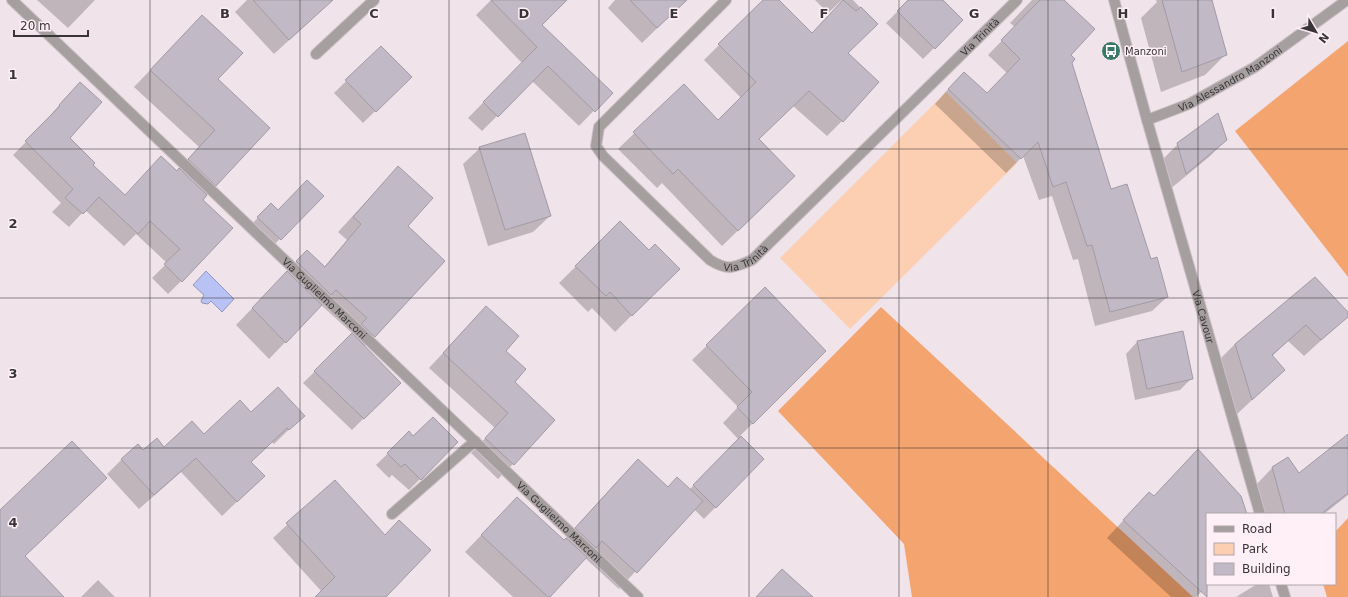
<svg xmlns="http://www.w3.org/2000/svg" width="1348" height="597" font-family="'DejaVu Sans',sans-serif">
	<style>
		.green { fill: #fccfb2 }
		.forest { fill: #f4a46f }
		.water { fill: #b8c2f4; stroke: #9297bb }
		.shadow { fill: #0003 }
		.building { fill: #c1bac6; stroke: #a19ba6 }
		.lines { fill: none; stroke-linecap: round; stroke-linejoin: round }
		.minor-casing { stroke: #ccc0c6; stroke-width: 12 }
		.minor { stroke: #a69f9f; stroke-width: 10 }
		.grid { fill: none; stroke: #393437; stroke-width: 1; stroke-opacity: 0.55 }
		.labels { text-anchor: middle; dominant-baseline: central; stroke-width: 3; stroke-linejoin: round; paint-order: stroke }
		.street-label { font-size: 10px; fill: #393437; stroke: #fff0f7 }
		.poi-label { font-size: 10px; fill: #393437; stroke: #fff0f7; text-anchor: start }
		.grid-label { font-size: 13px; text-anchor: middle; font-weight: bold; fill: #393437; stroke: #fff0f7; stroke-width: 3; stroke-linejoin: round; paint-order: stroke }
	</style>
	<rect width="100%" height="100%" fill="#f1e3ea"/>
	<polygon class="green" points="946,92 1017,163 850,329 780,258"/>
	<g class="forest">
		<polygon points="1348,41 1348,277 1235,131"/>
		<polygon points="881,307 1193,597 912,597 904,544 778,411"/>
		<polygon points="1348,518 1348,597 1327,597 1323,584 1335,584 1335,532"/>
	</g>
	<polygon class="water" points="206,271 234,299 222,312 211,301 208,304 202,303 201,301 204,295 193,285"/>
	<g class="shadow">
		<polygon points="37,0 95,0 68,28"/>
		<polygon points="247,0 329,0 310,21 274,54 235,12"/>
		<polygon points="491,0 554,0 541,25 611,93 579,126 532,81 482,131 468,118 522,63 476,15"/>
		<polygon points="615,0 686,0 642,43 608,8"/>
		<polygon points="764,0 778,0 811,34 844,0 853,0 876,24 847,54 842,121 827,136 793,106 758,140 778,192 722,246 662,183 657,188 618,149 684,85 718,121 741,98 704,60"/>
		<polygon points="815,0 842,0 828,13"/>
		<polygon points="909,0 942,0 962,20 923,59 886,23"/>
		<polygon points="1032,0 1063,0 1071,63 1111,190 1150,260 1167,297 1152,311 1095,326 1078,259 1073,260 1052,196 1039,200 1023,156 1006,173 935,104 950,87 986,94 1007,73 988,55 1015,27 1010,23"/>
		<polygon points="1156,0 1211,0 1226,54 1205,75 1161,92 1141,18 1157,2"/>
		<polygon points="202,16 216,79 216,185 202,200 181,281 168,294 152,278 167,263 136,234 124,246 85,210 69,227 52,212 61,203 13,155 48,120 47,119 67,96 68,138 91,165 124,196 176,172 199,147 134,87"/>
		<polygon points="381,47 410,77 363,123 334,93"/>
		<polygon points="1226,140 1209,157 1169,190 1161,161 1178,144"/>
		<polygon points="480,148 550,216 533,232 488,246 463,164"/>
		<polygon points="398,167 407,226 444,261 364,347 399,383 352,430 303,383 353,334 321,305 269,359 236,325 307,251 324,267 347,240 338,232"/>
		<polygon points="322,196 271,248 249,227 271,204 278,211"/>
		<polygon points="620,223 649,252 678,269 615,332 592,308 588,312 559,283"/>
		<polygon points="1315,278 1348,316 1304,356 1288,341 1271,357 1284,370 1235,416 1218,361 1235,344"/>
		<polygon points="765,289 825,351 740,436 763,459 704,519 694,509 619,589 585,558 548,597 513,597 465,552 517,498 563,541 621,477 667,488 689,490 739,440 723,423 738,407 692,360"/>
		<polygon points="472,322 504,351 513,382 513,464 498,479 471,453 495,428 429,368"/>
		<polygon points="1137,342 1192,378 1180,390 1135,400 1126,354"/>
		<polygon points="251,414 303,416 274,444 272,442 250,462 264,476 222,516 181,472 139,509 107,474 122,459 143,451 164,448 204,435"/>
		<polygon points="409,433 413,437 457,442 409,490 392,475 389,478 376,465"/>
		<polygon points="1348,435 1348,495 1324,514 1264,514 1256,485 1272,468 1299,474"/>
		<polygon points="1198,450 1246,514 1207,514 1207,584 1209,584 1196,597 1171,597 1107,538 1133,510 1153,497"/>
		<polygon points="334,481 385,597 316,597 322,592 273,538"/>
		<polygon points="98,580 115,597 81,597"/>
		<polygon points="1257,584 1269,584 1273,597 1236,597"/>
	</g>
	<g class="building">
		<polygon points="253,0 333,0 289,40"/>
		<polygon points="491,0 567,0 542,25 613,93 595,112 548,66 498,117 483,102 537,47"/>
		<polygon points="630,0 687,0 657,28"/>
		<polygon points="763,0 779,0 812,33 843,0 856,11 861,7 878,24 848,53 879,82 843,122 809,91 759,139 795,176 738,231 678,169 673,174 633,132 684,84 718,120 756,82 718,44"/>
		<polygon points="908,0 943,0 963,20 935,49 897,11"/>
		<polygon points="1040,0 1064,0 1095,29 1071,55 1075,59 1072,63 1111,189 1127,184 1151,259 1157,257 1168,297 1110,312 1092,245 1087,246 1066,182 1053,187 1038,142 1021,159 948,89 964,72 987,93 1020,59 1001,40"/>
		<polygon points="1162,0 1212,0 1227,55 1182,72"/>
		<polygon points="202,15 243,53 218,79 270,128 216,186 188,159 215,130 150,70"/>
		<polygon points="381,46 412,77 376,112 345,80"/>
		<polygon points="80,82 102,102 70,138 95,163 93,165 125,195 161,156 177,171 179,168 207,195 203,200 233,228 182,282 164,264 180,249 150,221 138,234 99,197 83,214 65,198 73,189 25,141 60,106 59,105"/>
		<polygon points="1218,113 1227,140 1186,174 1177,143"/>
		<polygon points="525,133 551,216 505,230 479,147"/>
		<polygon points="398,166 433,198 408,226 445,261 375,337 361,324 367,318 336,290 331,295 296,261 307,250 325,267 361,224 353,217"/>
		<polygon points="307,180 324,196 281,240 257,217 271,203 278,210"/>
		<polygon points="620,221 649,250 655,244 680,269 632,316 610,292 606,296 575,266"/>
		<polygon points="287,271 322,305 286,343 252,308"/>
		<polygon points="1315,277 1348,312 1348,317 1321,340 1306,325 1272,355 1285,370 1252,400 1235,344"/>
		<polygon points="765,287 826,351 753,424 737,407 752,392 706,345"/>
		<polygon points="486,306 519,336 506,351 526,369 515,382 555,420 514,465 485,438 508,413 443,353"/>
		<polygon points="1183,331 1193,379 1147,389 1137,341"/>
		<polygon points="352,333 401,383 364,419 314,371"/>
		<polygon points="278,387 305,416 289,430 287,428 251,462 265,476 237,502 196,458 154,495 121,459 138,444 143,450 157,438 164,447 192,421 204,434 240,400 251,412"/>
		<polygon points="433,417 458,442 421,480 405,464 401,467 387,453 409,431 413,436"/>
		<polygon points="1348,434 1348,493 1321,514 1285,514 1272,467 1288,457 1299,473"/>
		<polygon points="741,436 764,459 716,508 693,485"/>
		<polygon points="72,441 107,478 25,556 64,597 0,597 0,510"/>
		<polygon points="1198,449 1241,496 1247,514 1207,514 1207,597 1123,520 1149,492 1154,496"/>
		<polygon points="638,459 668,487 677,477 703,501 637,573 602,541 596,548 575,528"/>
		<polygon points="335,480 385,535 399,520 431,550 386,597 315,597 335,577 286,523"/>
		<polygon points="517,497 564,540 566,538 587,557 550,597 548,597 481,535"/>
		<polygon points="782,569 813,597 756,597"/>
	</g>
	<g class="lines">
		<g class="minor-casing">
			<g id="minor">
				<path id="s1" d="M12 0 638 597"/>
				<path id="s2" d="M726 0 599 127 596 146 603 156 710 260C728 271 733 268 752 260L1017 0"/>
				<path id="s3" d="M1114 0 1147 120 1260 514"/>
				<polyline points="316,54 374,0"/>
				<path id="s4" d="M1147 120 1189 104 1255 67 1347 0"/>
				<polyline points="392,514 475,441"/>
				<polyline points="1281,584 1285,597"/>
			</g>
		</g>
		<use href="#minor" class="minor"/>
	</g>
	<path class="grid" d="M150 0V597M300 0V597M449 0V597M599 0V597M749 0V597M899 0V597M1048 0V597M1198 0V597M0 149H1348M0 298H1348M0 448H1348"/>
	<defs>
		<g id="bus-disc" transform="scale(1)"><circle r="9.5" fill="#3a7968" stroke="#fff0f7"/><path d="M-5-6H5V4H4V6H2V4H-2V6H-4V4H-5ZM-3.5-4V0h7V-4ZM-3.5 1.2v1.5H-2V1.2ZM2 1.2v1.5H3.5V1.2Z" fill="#fff"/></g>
	</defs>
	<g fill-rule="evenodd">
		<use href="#bus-disc" x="1111" y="51"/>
	</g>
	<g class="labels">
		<g class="street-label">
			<text stroke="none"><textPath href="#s2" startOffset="724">Via Trinità</textPath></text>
			<text stroke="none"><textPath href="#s4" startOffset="93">Via Alessandro Manzoni</textPath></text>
			<text stroke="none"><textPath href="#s2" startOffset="400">Via Trinità</textPath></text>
			<text stroke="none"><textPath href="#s1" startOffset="432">Via Guglielmo Marconi</textPath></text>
			<text stroke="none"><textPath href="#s3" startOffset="329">Via Cavour</textPath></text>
			<text stroke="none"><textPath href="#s1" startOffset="756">Via Guglielmo Marconi</textPath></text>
		</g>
		<g class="poi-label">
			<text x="1125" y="51">Manzoni</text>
		</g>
	</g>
	<g class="grid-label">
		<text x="225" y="18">B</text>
		<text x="374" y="18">C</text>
		<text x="524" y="18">D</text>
		<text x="674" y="18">E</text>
		<text x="824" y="18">F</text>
		<text x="974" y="18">G</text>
		<text x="1123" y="18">H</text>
		<text x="1273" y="18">I</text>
		<text x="13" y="79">1</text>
		<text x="13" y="228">2</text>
		<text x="13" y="378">3</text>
		<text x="13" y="527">4</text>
	</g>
	<rect x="1206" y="513" width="130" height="72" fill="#fff0f7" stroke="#b0a5aa"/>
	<rect x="1214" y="526" width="20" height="6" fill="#a69f9f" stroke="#b0a5aa"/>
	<text x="1242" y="533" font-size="12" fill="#393437">Road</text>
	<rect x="1214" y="543" width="20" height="12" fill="#fccfb2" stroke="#b0a5aa"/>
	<text x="1242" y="553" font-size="12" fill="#393437">Park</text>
	<rect x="1214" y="563" width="20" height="12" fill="#c1bac6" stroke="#b0a5aa"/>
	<text x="1242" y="573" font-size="12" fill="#393437">Building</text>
	<g transform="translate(1316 32) rotate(128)" stroke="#fff0f7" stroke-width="3" paint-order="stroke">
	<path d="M0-3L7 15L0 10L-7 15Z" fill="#393437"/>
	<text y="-6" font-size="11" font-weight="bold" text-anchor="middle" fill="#393437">N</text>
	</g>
	<path d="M14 30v6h74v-6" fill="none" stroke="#393437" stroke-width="2"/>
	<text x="20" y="30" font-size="12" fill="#393437" stroke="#fff0f7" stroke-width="3" paint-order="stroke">20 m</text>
</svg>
